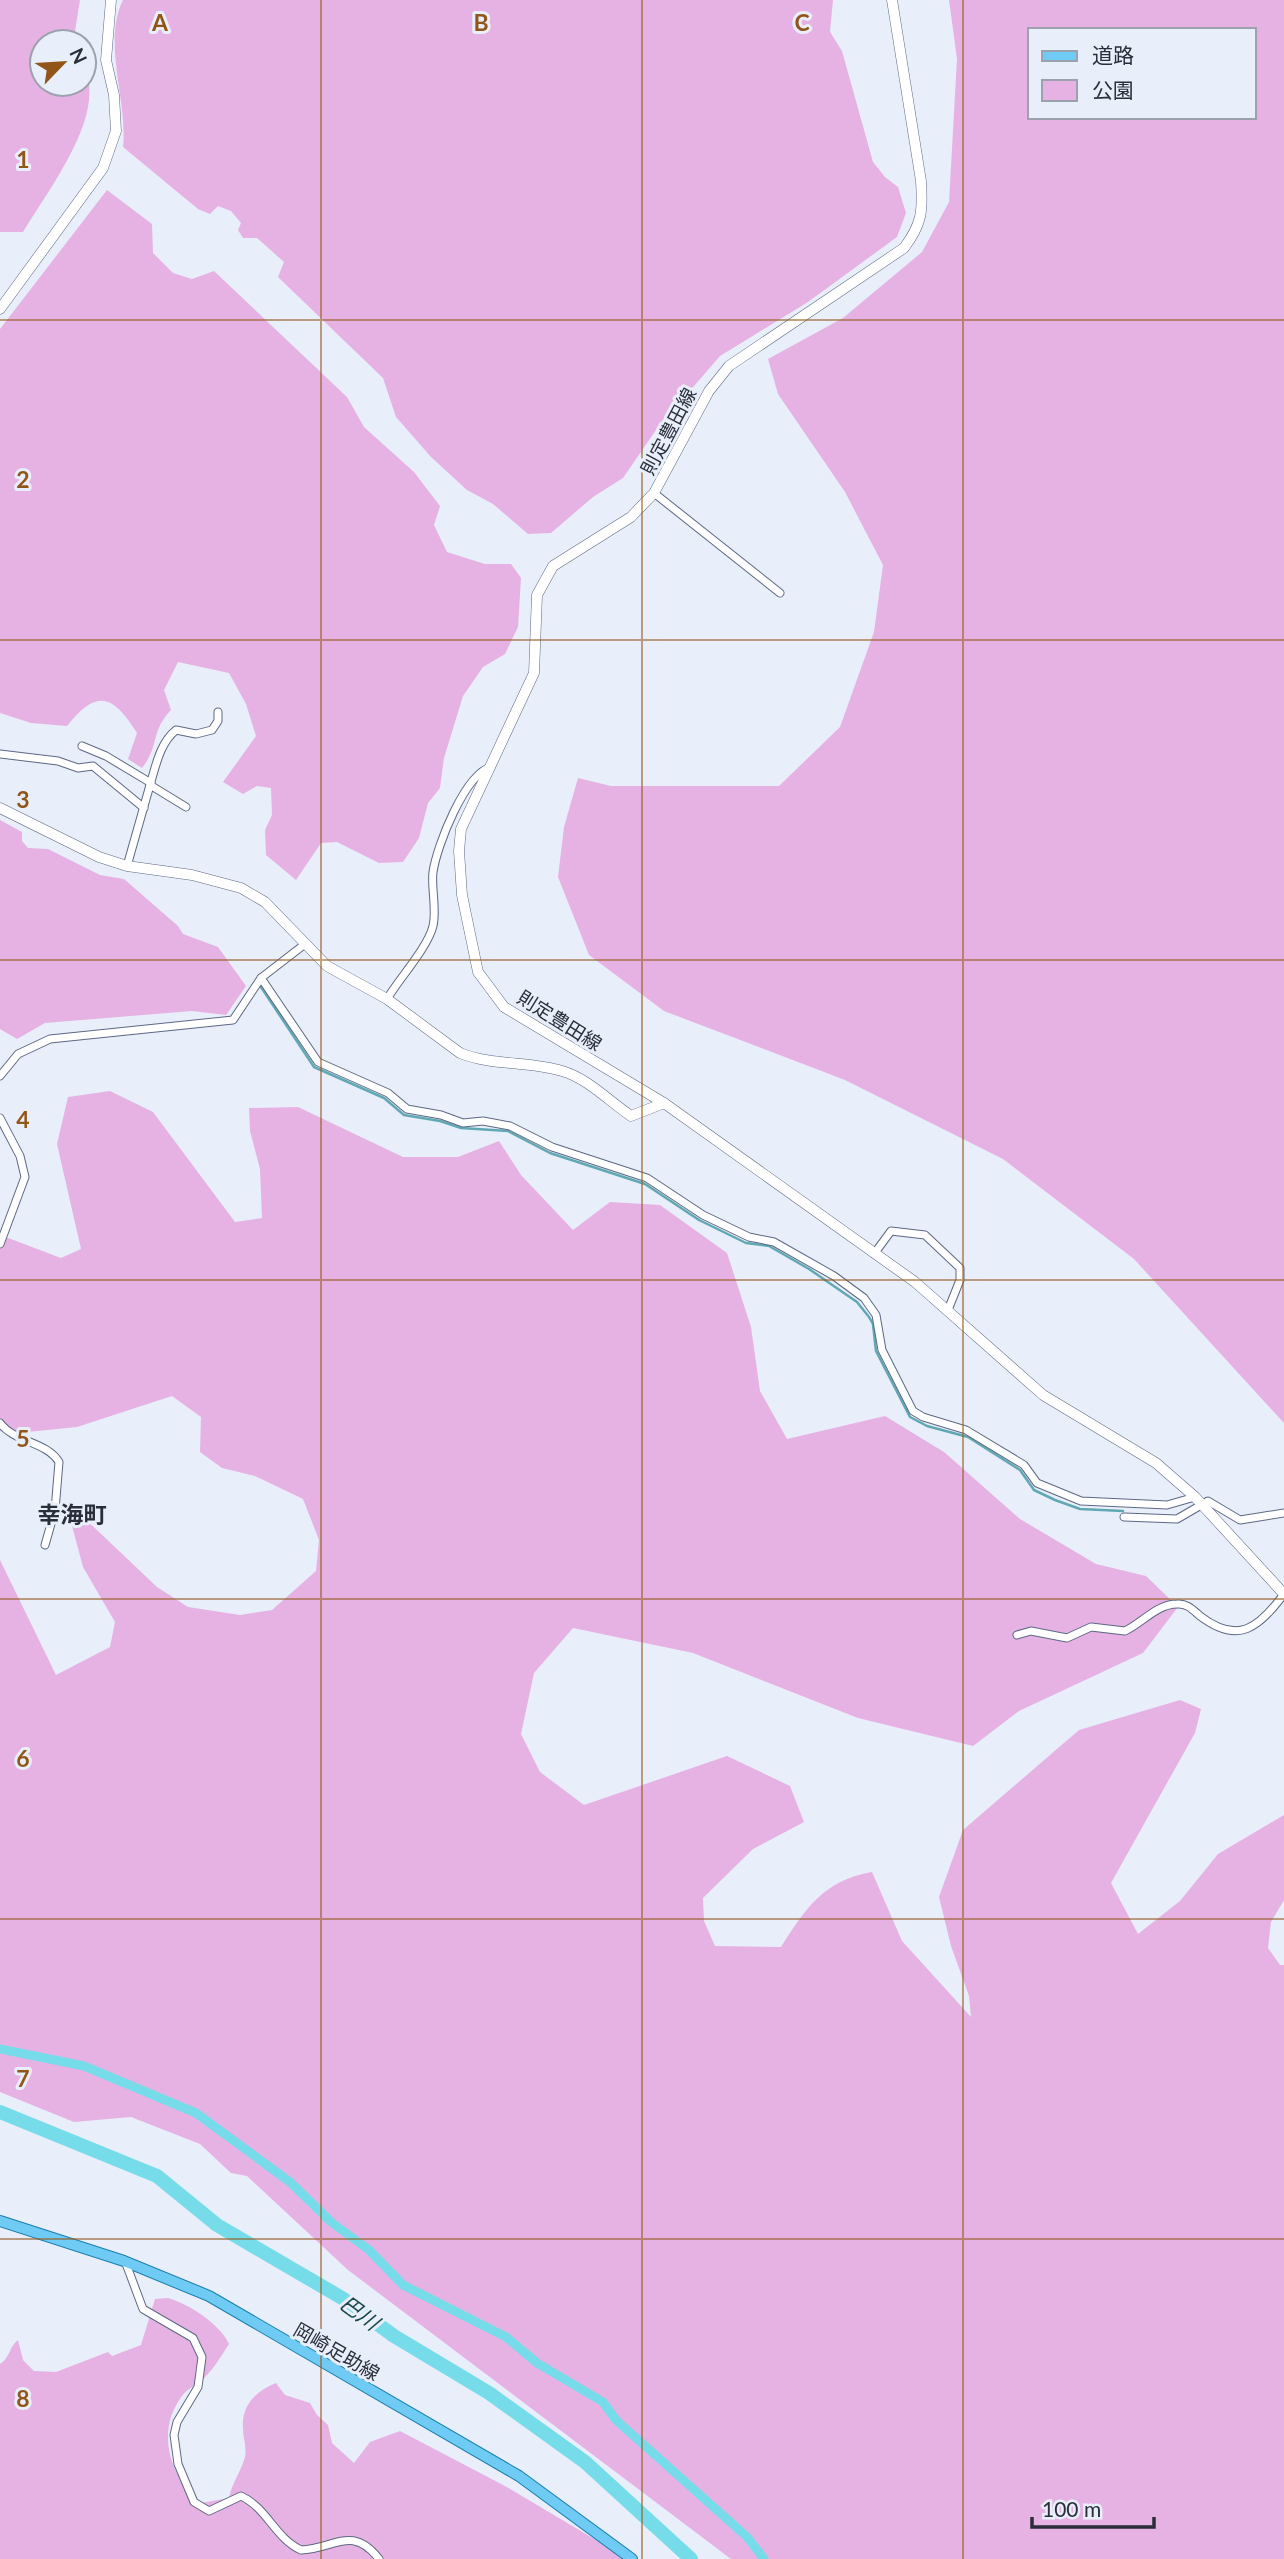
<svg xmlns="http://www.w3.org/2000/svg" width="1284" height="2559" font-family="Lato,'Noto Sans JP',sans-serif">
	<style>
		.green { fill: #e6b2e3; fill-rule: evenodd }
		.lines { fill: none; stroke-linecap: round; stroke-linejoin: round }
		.stream { stroke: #60a8b4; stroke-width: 2.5 }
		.canal { stroke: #77dce9; stroke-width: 9 }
		.river { stroke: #77dce9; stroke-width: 14 }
		.street-casing { stroke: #5c6884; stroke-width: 9 }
		.secondary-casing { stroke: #5c6884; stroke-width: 11 }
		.primary-casing { stroke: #187eae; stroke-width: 12 }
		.street { stroke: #fff; stroke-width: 7 }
		.secondary { stroke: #fff; stroke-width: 10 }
		.primary { stroke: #6fcbf4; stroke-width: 10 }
		.grid { fill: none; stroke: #925518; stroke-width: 2; stroke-opacity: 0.55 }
		.labels { text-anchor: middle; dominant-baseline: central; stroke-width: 6; stroke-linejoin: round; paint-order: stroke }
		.street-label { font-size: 19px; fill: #292e3a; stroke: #e9eefb }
		.water-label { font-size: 21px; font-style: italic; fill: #18474c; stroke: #e9eefb }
		.quarter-label { font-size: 23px; font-weight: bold; fill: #292e3a; stroke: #e9eefb }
		.grid-label { font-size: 23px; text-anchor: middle; font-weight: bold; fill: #925518; stroke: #e9eefb; stroke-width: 6; stroke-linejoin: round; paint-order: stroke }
	</style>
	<rect width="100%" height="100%" fill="#e9eefb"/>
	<g class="green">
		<path d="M0 0H80L75 31 80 42H42V84H84V50C86 66 91 84 89 100 85 142 45 196 23 232H0Z"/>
		<path d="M123 0H833L830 32 842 51 873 162 885 177 898 187 906 213 897 237 808 302 720 356 656 430 623 478 593 497 551 533 528 534 493 504 467 490 431 457 396 417 383 378 278 277 284 262 257 238H243L238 230 241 223 231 211 218 206 210 214 198 209 123 147C128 101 102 43 123 0Z"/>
		<path d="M949 0H1284V1423L1134 1259 1003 1159 845 1080 664 1011 589 955 558 877 564 827 578 778 611 786H779L840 727 874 632 883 565 845 492 778 394 768 359 843 318 922 252 949 202 957 59ZM1030 30H1254V117H1030Z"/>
		<path d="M107 190 152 224 153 253 173 273 192 279 214 271 347 397 364 427 414 472 440 506 434 525 447 552 485 564H511L521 578 518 627 505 654 483 667 463 696 444 758 440 788 428 803 419 838 403 862 379 863 337 842 321 843 296 880 266 855 265 830 272 815 271 788 257 786 243 794 223 782 256 736 246 704 229 673 178 662 164 690 171 710C150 732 160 745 142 768L128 759 137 733C113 695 97 688 67 726L31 723 0 713V329Z"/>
		<polygon points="0,820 22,832 22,841 28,848 48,849 100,875 124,879 178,926 183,934 218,947 246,986 226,1015 192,1011 45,1023 17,1039 0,1029"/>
		<path d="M110 1091 153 1112 235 1222 262 1218 260 1169 250 1131 249 1108 298 1107 403 1157H458L499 1141 521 1175 573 1230 610 1202 660 1205 727 1253 751 1327 760 1391 787 1439 885 1416 944 1452 1020 1519 1096 1564 1146 1576 1178 1607 1143 1653 1019 1711 973 1746 858 1718 693 1653 573 1628 534 1673 521 1734 540 1772 584 1805 727 1756 790 1786 804 1822 753 1849 703 1898 704 1921 715 1946 781 1947C805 1909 824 1880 872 1872L902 1941 971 2017 969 1996 951 1946 939 1897 963 1830 1079 1730 1180 1700 1201 1709 1195 1733 1111 1883 1138 1934 1180 1901 1218 1854 1284 1815V1900L1271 1922 1268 1948 1280 1965H1284V2559H731L348 2270 247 2176 231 2173 200 2144 131 2117 74 2122 0 2092V1560L56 1675 110 1647 115 1622 83 1567 71 1522 79 1513 157 1587 188 1607 240 1615 272 1610 316 1571 319 1540 303 1499 255 1476 222 1468 200 1452 201 1417 172 1396 77 1427 8 1434 0 1431V1231L3 1236 61 1258 81 1249 57 1144 68 1097Z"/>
		<path d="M168 2298C189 2304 220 2324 229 2344 221 2356 214 2369 203 2379 196 2385 187 2389 182 2396 155 2432 170 2477 201 2503L229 2498C232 2483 241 2471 245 2457 247 2446 243 2439 243 2429 241 2405 256 2391 276 2383L285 2395 310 2403 317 2415 328 2425 332 2443 354 2463 370 2442 400 2431 505 2486 628 2559H0V2364C10 2358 9 2347 18 2340L23 2360 34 2371 56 2372 108 2352 112 2356 141 2345 155 2299Z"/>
	</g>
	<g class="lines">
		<polyline class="stream" points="259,984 314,1067 384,1098 404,1115 440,1121 461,1128 508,1131 550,1153 645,1184 699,1220 746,1243 769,1246 809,1269 857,1302 869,1317 873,1324 876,1351 910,1417 927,1426 968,1437 1020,1470 1034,1490 1055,1500 1080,1509 1123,1511"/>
		<polyline class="canal" points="0,2049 84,2066 196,2113 290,2182 331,2222 369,2250 403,2285 506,2337 537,2363 603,2402 616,2420 747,2537 764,2559"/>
		<polyline class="river" points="0,2112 157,2176 217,2225 342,2298 394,2336 489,2393 585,2462 691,2559"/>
		<g class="street-casing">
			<g id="street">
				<polyline points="654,493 780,593"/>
				<polyline points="82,746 106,756 151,783"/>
				<polyline points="0,754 58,761 78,768 93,766 144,808"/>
				<path d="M150 785C156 765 160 743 176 730L196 734 212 730 218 721V712"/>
				<polyline points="127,866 150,785 186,807"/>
				<polyline points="261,978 318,1062 388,1093 407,1109 441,1115 463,1123 483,1121 510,1126 552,1147 647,1178 703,1215 749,1237 774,1242 834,1276 864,1298 876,1315 882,1350 913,1411 923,1417 966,1430 1024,1465 1037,1483 1081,1501 1167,1505 1195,1497"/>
				<path d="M387 999C399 979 428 947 433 926 437 909 431 889 433 872 437 845 465 774 491 767"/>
				<polyline points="0,1076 18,1054 50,1039 233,1020 261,978 305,944"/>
				<polyline points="0,1118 20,1156 25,1177 0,1244"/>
				<polyline points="874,1254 891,1231 925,1235 960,1268 960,1280 948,1310"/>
				<path d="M0 1423C15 1443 46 1441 59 1462L55 1510 45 1545"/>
				<polyline points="1124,1517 1177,1519 1208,1501 1240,1520 1284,1513"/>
				<path d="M1017 1635 1031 1631 1067 1638 1091 1627 1125 1631C1142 1623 1157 1604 1177 1604 1187 1603 1193 1610 1200 1616 1238 1645 1259 1628 1284 1594"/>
				<path d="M125 2261 143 2309 193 2338 202 2357 198 2387 177 2422 174 2435 178 2464 194 2502 209 2511 241 2496C267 2508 275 2538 301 2550 334 2549 352 2524 379 2559"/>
			</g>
		</g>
		<g class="secondary-casing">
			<g id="secondary">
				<path d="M892 0 921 181C923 211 922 224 904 248L729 366 709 391 654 493 631 517 553 566 537 595 534 673 461 829 459 851 462 895 478 972 504 1007 664 1103 915 1282 1043 1395 1156 1463 1195 1497 1284 1594"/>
				<polyline points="0,309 103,168 116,131 114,95 106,60 111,0"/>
				<path d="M0 808 99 857 127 866 192 875 241 888 265 902 327 966 387 999 460 1053C492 1066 529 1061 562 1071 587 1078 609 1101 631 1116L664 1103"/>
			</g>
		</g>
		<g class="primary-casing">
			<polyline id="primary" points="0,2221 124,2261 209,2296 519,2476 632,2559"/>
		</g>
		<use href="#street" class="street"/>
		<use href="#secondary" class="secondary"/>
		<use href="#primary" class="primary"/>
	</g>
	<path class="grid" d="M321 0V2559M642 0V2559M963 0V2559M0 320H1284M0 640H1284M0 960H1284M0 1280H1284M0 1599H1284M0 1919H1284M0 2239H1284"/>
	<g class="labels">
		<g class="street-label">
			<text transform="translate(668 431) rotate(-62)">則定豊田線</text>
			<text transform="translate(560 1020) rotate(32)">則定豊田線</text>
			<text transform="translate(337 2351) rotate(30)">岡崎足助線</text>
		</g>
		<g class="water-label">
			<text transform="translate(360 2312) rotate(36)">巴川</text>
		</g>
		<g class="quarter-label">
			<text x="72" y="1514">幸海町</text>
		</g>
	</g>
	<g class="grid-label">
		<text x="160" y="31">A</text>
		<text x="481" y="31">B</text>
		<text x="802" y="31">C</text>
		<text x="23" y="168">1</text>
		<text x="23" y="488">2</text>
		<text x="23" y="808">3</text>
		<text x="23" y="1128">4</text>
		<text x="23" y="1447">5</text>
		<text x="23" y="1767">6</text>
		<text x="23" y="2087">7</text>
		<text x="23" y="2407">8</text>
	</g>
	<rect x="1028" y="28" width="228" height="91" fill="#e9eefb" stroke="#9ca1ae" stroke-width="2"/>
	<rect x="1042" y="51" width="35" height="10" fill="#6fcbf4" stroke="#9ca1ae" stroke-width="2"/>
	<text x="1092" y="63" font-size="21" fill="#292e3a">道路</text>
	<rect x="1042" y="80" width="35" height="21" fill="#e6b2e3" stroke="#9ca1ae" stroke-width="2"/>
	<text x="1092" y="98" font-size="21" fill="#292e3a">公園</text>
	<g transform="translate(63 63) rotate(65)"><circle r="33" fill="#e9eefb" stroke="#9ca1ae" stroke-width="2"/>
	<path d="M0-5L12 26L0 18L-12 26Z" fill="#925518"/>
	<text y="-10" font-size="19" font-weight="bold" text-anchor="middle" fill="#292e3a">N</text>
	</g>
	<path d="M1032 2517v10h122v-10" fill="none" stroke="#292e3a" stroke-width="3.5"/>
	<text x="1042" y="2517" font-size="21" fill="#292e3a" stroke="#e9eefb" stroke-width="5" paint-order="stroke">100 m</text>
</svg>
